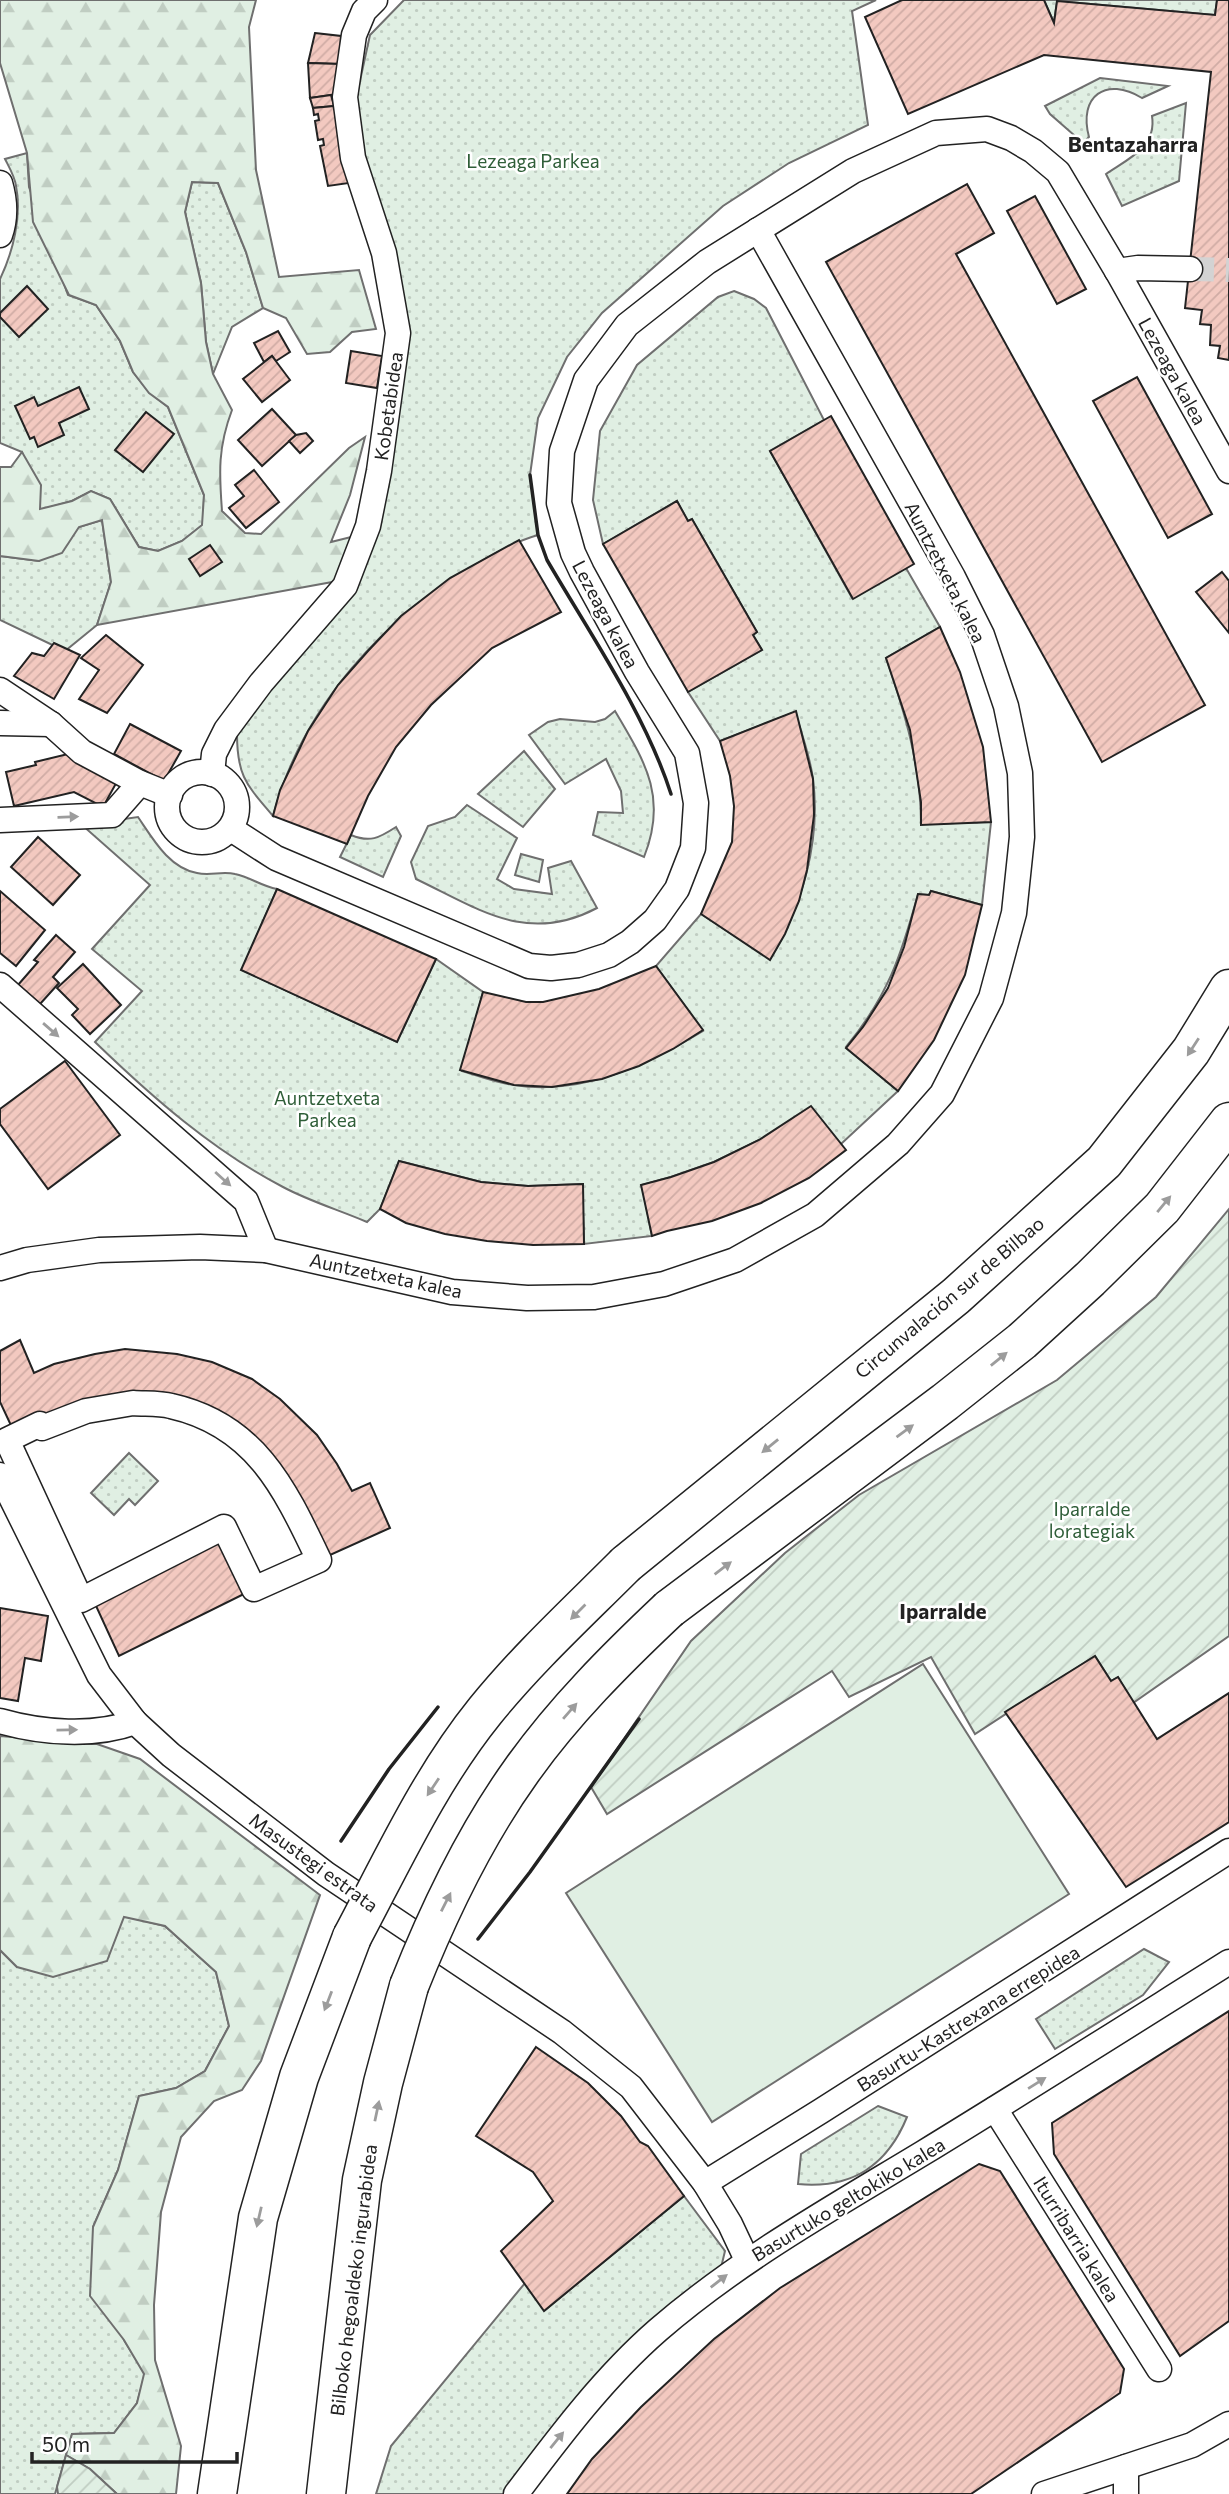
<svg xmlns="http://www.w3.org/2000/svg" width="1229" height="2494" font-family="Commissioner,sans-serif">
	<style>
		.grass { fill: url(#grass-dots); stroke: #6f6f6f; stroke-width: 2 }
		.forest { fill: url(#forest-firs); stroke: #6f6f6f; stroke-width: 2 }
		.garden { fill: url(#garden-furrows); stroke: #6f6f6f; stroke-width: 2 }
		.pitch { fill: #e0efe3; stroke: #6f6f6f; stroke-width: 2 }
		.building { fill: url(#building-hatch); stroke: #222; stroke-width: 2 }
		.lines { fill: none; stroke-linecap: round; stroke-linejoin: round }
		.street-tunnel { stroke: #d3d3d3; stroke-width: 24; stroke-dasharray: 24 12; stroke-linecap: butt }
		.street-casing { stroke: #222; stroke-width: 27 }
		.highway-casing { stroke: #222; stroke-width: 41 }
		.street { stroke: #fff; stroke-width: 24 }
		.highway { stroke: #fff; stroke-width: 38 }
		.highway-bridge-casing { stroke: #222; stroke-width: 41; stroke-linecap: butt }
		.highway-bridge { stroke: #fff; stroke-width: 38 }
		.wall { stroke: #222; stroke-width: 3.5 }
		.oneway { fill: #9c9c9c }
		.labels { text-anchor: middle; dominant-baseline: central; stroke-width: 5; stroke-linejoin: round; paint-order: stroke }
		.park-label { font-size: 19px; fill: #2f5e38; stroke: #fff }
		.street-label { font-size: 19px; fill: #222; stroke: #fff }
		.neighbourhood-label { font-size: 21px; font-weight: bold; fill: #222; stroke: #fff }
	</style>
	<defs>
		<pattern id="grass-dots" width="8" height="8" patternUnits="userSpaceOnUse" patternTransform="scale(1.75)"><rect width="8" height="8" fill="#e0efe3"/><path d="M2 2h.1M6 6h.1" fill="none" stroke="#c0cdc2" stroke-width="1.8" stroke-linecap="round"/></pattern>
		<pattern id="forest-firs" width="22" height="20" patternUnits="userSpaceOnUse" patternTransform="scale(1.75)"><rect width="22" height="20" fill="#e0efe3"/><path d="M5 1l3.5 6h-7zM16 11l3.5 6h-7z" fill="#c0cdc2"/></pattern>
		<pattern id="garden-furrows" width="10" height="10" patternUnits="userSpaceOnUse" patternTransform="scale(1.75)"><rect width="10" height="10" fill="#e0efe3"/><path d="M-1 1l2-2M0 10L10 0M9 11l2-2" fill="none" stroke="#c0cdc2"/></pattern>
		<pattern id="building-hatch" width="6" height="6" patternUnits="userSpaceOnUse" patternTransform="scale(1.75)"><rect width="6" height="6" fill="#f3c9c0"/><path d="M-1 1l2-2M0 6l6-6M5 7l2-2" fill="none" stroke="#d0aca5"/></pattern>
	</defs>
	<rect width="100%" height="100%" fill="#fff"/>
	<g class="grass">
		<path d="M404 0H876L852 11 868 125 789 163 723 206 602 313 567 357 538 418 530 475 538 535C517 541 499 551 480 562 384 616 302 708 273 816 247 785 237 777 237 734L375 531 401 365 360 146 356 99 370 35Z"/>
		<polygon points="1044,0 1217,0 1215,15 1057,1 1054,23"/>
		<path d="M1100 78 1168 86 1142 98C1106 76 1078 96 1089 137L1083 143 1050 114 1045 106Z"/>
		<path d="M1186 103 1179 181 1122 206 1106 174C1128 159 1157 147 1152 116Z"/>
		<path d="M27 153 29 187 68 295 96 305 120 341 133 372 149 392 168 407 204 495 203 525 182 541 158 551 139 547 110 499 91 491 72 501 40 510 22 452 0 443V279C13 252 22 216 16 186 15 177 9 167 5 159Z"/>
		<polygon points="192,182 218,183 246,252 263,308 232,327 213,374 206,342 201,283 185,212"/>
		<path d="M734 291 754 299 766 308 824 420 770 451 852 598 906 568 940 627 886 658C905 713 921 766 921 824L991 822 982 905 931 891 929 895 918 894C901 956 888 996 846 1047L898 1091 841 1144 759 1140 714 1162 671 1177 642 1185 652 1236 584 1244 582 1184 528 1186 481 1182 399 1161 380 1209 367 1222C339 1210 309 1201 283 1187 212 1150 152 1097 95 1042L142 991 92 949 150 885 82 825 138 817C153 839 169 868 197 873 210 876 222 871 235 874 250 877 261 886 277 889L242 970 397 1042 436 959 483 992 462 1071C479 1076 496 1083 514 1085 582 1096 647 1065 703 1031L656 966 701 914 770 959C802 907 821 841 813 779 810 756 802 734 795 712L720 741 688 692 762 650 753 635 757 632 692 519 688 521 677 501 603 544 593 500 600 431 637 365 718 297Z"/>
		<polygon points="102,520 111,582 97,625 65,651 0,620 0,556 39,561 79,527"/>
		<path d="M615 711C645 762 668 797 644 857L593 835 598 812 623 813 621 791 606 759 565 784 529 735 548 722 560 719 595 722 605 719Z"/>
		<polygon points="524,751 555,789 523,827 478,794"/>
		<path d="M467 805 517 838 497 879 514 889 552 894 548 868 571 861 597 908C527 945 479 909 416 879L411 862 428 826 455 817Z"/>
		<path d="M396 827 401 836 383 877 340 857 351 835C370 843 379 838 396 827Z"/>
		<polygon points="521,854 543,860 539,882 515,875"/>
		<polygon points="129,1453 158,1481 135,1505 129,1499 114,1515 91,1493"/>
		<polygon points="124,1916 165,1926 216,1972 229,2026 205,2071 176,2088 139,2096 118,2170 93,2227 124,2340 145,2374 137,2403 114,2433 72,2434 55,2494 0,2494 0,1950 17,1967"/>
		<polygon points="1144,1949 1169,1962 1143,1995 1055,2049 1036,2019"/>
		<path d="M878 2106 907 2117C887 2166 852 2189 798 2184L801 2154Z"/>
		<polygon points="684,2196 725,2251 719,2276 511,2494 376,2494 391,2446 525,2283 545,2310"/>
	</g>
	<g class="forest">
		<path d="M0 0H256L249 27 256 170 279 277 359 270 376 329 352 332 330 352 307 354 286 318 263 308 246 252 218 183 192 182 185 212 201 283 206 342 213 374 232 410C218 447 219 472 222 511L245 533 261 534 349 448 365 437 350 495 331 542 375 531 343 580 97 625 111 582 102 520 79 527 62 553 39 561 0 556V467H11L22 452 41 485 40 509 72 501 91 491 110 499 139 547 158 551 182 541 202 525 204 495 168 407 149 393 133 372 120 341 96 305 69 295 33 222 27 153 0 63Z"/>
		<polygon points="0,1736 97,1744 140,1759 320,1895 261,2061 242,2090 214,2101 181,2137 161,2212 154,2305 155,2360 181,2446 176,2494 117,2494 90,2469 66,2455 72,2434 114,2433 137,2403 144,2374 124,2340 90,2296 93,2227 118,2170 139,2096 176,2088 205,2071 229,2026 216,1972 165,1926 124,1917 107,1961 53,1977 17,1967 0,1950"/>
	</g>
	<g class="garden">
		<polygon points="1229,1209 1229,1636 1133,1703 1118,1677 1111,1681 1095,1656 975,1734 931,1657 849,1697 832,1671 607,1814 591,1787 691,1641 785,1553 859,1495 1057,1380 1156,1297"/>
		<polygon points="66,2455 90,2469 117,2494 58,2494 57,2487"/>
	</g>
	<polygon class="pitch" points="923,1664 1069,1894 712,2122 566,1893"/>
	<g class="building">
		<polygon points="902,0 1044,0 1054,23 1057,1 1215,15 1217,0 1229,0 1229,360 1218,358 1220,346 1210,345 1211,325 1200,324 1202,310 1185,308 1211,72 1044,55 908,114 865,17"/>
		<polygon points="315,33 341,36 340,64 308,63"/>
		<polygon points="308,63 340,64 337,94 310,98"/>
		<polygon points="331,95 334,106 313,108 310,98"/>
		<polygon points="334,106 349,183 328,186 320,146 324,145 323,139 318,140 315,121 319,120 318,114 314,115 313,108"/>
		<polygon points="967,184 994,233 956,254 1205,705 1102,762 826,262"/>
		<polygon points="1035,196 1086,289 1057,304 1007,211"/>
		<polygon points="27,286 48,309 19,337 0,317 0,313"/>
		<polygon points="278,331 290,352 276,361 272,356 264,362 254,343"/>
		<polygon points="351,351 382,356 377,388 346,383"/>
		<polygon points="272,356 290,380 262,402 243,379"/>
		<polygon points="1137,377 1212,514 1168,538 1093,401"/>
		<polygon points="79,387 89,409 59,423 64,435 38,447 34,437 30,439 15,406 34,397 38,406"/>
		<polygon points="272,409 296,435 262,466 238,440"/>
		<polygon points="146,412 174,434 143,472 115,450"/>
		<polygon points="831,416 914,564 853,599 770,451"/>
		<polygon points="306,433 313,441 300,453 289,441 296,435"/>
		<polygon points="254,470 279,502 246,528 229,508 244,496 235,485"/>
		<polygon points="677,501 688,521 692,519 757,632 753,635 762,650 688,692 603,544"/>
		<polygon points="519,540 561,612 492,648 431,705 396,747 368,796 347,844 273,816 280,790 308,731 338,685 368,651 401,616 450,578"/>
		<polygon points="210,545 222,562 200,576 189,559"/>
		<polygon points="1222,572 1229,581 1229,633 1196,592"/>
		<polygon points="940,627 960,672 983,747 991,822 921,825 921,802 910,730 886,658"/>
		<polygon points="106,635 143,665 107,713 79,699 99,670 81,658"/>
		<polygon points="54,643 80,655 54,699 14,676 32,653 44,656"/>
		<polygon points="796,711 813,779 814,815 807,870 799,901 785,934 770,960 701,914 732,842 734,806 730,776 720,741"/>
		<polygon points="130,724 181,751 164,781 114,754"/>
		<polygon points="72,753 119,778 103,807 74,792 14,806 6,772 36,765 35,762"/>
		<polygon points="38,837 80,875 53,905 11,867"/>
		<polygon points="277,889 436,959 397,1042 241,970"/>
		<polygon points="0,891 45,930 16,966 0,953"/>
		<polygon points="931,891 982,905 965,975 952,1002 934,1040 898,1091 846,1048 863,1027 888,988 904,947 918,894 929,895"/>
		<polygon points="56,935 75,952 53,977 59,983 40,1004 18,985 38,962 34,960"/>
		<polygon points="83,964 121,1005 90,1034 72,1015 78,1009 57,988"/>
		<polygon points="656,966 703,1030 673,1049 639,1066 602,1079 552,1087 514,1085 460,1070 483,992 526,1002 543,1002 599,989"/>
		<polygon points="65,1061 120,1135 48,1189 0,1124 0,1109"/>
		<polygon points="811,1106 846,1150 809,1178 761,1203 712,1221 667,1231 652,1236 641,1185 671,1177 714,1162 759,1140"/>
		<polygon points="399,1161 481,1182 528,1186 583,1184 584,1244 533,1245 487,1241 445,1234 406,1223 380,1209"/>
		<polygon points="20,1340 34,1373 54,1364 95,1354 125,1349 177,1354 212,1362 252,1379 280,1399 317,1435 337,1464 352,1491 370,1483 390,1528 319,1560 256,1452 171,1406 16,1436 0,1402 0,1351"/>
		<polygon points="224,1527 254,1589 119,1656 91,1595"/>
		<polygon points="0,1608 48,1616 41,1661 25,1658 18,1701 0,1698"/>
		<polygon points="1095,1656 1111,1681 1118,1677 1157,1739 1229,1693 1229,1822 1126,1887 1005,1712"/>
		<polygon points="1229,2011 1229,2321 1180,2356 1054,2154 1052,2123"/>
		<polygon points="536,2047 588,2083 621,2116 640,2142 648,2146 684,2196 544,2311 501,2251 553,2201 533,2172 476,2136"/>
		<polygon points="979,2164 1000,2171 1124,2369 1120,2393 971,2494 567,2494 592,2459 641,2407 714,2339 780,2288"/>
	</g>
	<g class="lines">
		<polyline class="street-tunnel" points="1190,269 1229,270"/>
		<g class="street-casing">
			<g id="street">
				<path d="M0 183C5 200 6 218 0 235"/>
				<polyline points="1117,271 1138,268 1190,269"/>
				<polyline points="0,690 51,724 82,752 140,783 170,795"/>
				<polyline points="0,723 51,724"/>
				<circle cx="202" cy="807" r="35"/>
				<polyline points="212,774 214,754 226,730 261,683 345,586 368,526 379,471 398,333 384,253 353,158 345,97 354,35 364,11 375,0"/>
				<polyline points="0,820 112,815 140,783"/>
				<polyline points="231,829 276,858 529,966 551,968 578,965 609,955 630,942 655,920 677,889 693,848 696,803 687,753 637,672 582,572 573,553 559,503 562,451 586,380 627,325 707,262 853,171 936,133 987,129 1011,138 1033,151 1058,172 1117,271 1229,471"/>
				<polyline points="0,985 246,1201 266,1250"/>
				<polyline points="0,1268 27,1260 99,1250 200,1247 266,1250 452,1292 527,1298 594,1297 664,1284 735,1260 815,1215 898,1144 942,1094 991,998 1014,913 1022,837 1020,773 1006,706 982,635 953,577 758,230"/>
				<path d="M133 1403C145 1404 159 1403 171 1406 256 1425 285 1489 319 1560L254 1589 224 1527 81 1600 7 1440 40 1424 42 1428 86 1411Z"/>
				<polyline points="0,1475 99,1675 135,1722 171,1755 326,1874 562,2032 631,2087 705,2183 730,2224 747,2260"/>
				<path d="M0 1721C42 1733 94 1737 135 1722"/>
				<polyline points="995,2109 1159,2369"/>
				<polyline points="705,2183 821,2111 1229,1851"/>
				<path d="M516 2494C559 2437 604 2377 658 2330 739 2260 832 2208 923 2153 1026 2090 1127 2026 1229 1962"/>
				<polyline points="1044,2494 1192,2445 1229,2424"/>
				<polyline points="1126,2494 1126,2467"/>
			</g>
		</g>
		<g class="highway-casing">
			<g id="highway">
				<polyline points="626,1564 956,1296 1104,1162 1191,1051 1229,989"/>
				<polyline points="669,1609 945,1402 1022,1341 1090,1279 1162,1208 1229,1122"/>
				<polyline points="217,2494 258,2218 299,2077 352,1937"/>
				<polyline points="326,2494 362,2180 383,2083 409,1986"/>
			</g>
		</g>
		<use href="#street" class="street"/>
		<use href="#highway" class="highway"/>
		<g class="highway-bridge-casing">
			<g id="highway-bridge">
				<path d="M352 1937C393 1860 430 1779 485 1711 528 1658 578 1612 626 1564"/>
				<path d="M409 1986C438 1913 476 1834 522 1770 564 1711 616 1659 669 1609"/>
			</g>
		</g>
		<use href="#highway-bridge" class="highway-bridge"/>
		<g class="wall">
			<path d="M530 475 538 535 547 560C590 634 645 713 671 794"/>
			<polyline points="341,1841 389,1769 438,1707"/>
			<polyline points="478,1939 530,1872 639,1719"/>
		</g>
	</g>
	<defs><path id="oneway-solid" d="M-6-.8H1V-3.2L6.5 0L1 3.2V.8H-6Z" transform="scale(1.75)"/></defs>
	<g class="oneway">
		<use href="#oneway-solid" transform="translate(68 817) rotate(-2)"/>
		<use href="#oneway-solid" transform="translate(51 1030) rotate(41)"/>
		<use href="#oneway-solid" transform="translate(1193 1047) rotate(123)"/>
		<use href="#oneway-solid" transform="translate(223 1179) rotate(42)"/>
		<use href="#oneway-solid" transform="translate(1164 1204) rotate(-50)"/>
		<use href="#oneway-solid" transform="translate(999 1359) rotate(-39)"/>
		<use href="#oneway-solid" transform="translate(905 1431) rotate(-36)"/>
		<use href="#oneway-solid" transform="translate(770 1446) rotate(141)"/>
		<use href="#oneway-solid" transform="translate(723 1568) rotate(-37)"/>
		<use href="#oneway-solid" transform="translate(578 1612) rotate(135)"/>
		<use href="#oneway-solid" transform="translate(570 1711) rotate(-49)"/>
		<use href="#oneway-solid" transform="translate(67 1730) rotate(-1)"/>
		<use href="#oneway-solid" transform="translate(433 1787) rotate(124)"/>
		<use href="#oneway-solid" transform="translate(446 1902) rotate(-63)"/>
		<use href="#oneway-solid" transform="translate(328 2001) rotate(111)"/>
		<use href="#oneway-solid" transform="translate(1037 2083) rotate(-32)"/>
		<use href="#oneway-solid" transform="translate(377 2111) rotate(-78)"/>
		<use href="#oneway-solid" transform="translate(259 2217) rotate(103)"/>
		<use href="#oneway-solid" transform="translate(719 2281) rotate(-38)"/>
		<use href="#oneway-solid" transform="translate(557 2440) rotate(-51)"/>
	</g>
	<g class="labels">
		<g class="park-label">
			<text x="533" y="160">Lezeaga Parkea</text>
			<text x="327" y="1097">Auntzetxeta<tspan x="327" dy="22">Parkea</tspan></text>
			<text x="1092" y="1508">Iparralde<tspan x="1092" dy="22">lorategiak</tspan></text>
		</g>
		<g class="street-label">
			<text transform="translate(1173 371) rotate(61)">Lezeaga kalea</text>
			<text transform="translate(388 406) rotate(-82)">Kobetabidea</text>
			<text transform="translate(946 572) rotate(63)">Auntzetxeta kalea</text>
			<text transform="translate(606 614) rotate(62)">Lezeaga kalea</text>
			<text transform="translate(386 1275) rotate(12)">Auntzetxeta kalea</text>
			<text transform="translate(949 1297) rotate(-40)">Circunvalación sur de Bilbao</text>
			<text transform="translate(314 1862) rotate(36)">Masustegi estrata</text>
			<text transform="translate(968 2018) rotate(-32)">Basurtu-Kastrexana errepidea</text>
			<text transform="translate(848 2199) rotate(-31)">Basurtuko geltokiko kalea</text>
			<text transform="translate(1077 2239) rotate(58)">Iturribarria kalea</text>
			<text transform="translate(353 2280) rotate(-83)">Bilboko hegoaldeko ingurabidea</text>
		</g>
		<g class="neighbourhood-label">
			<text x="1133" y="143">Bentazaharra</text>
			<text x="943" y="1610">Iparralde</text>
		</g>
	</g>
	<path d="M32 2452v10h205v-10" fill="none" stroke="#222222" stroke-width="3.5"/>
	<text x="42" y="2452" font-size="21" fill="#222222" stroke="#ffffff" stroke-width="5" paint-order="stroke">50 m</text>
</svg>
